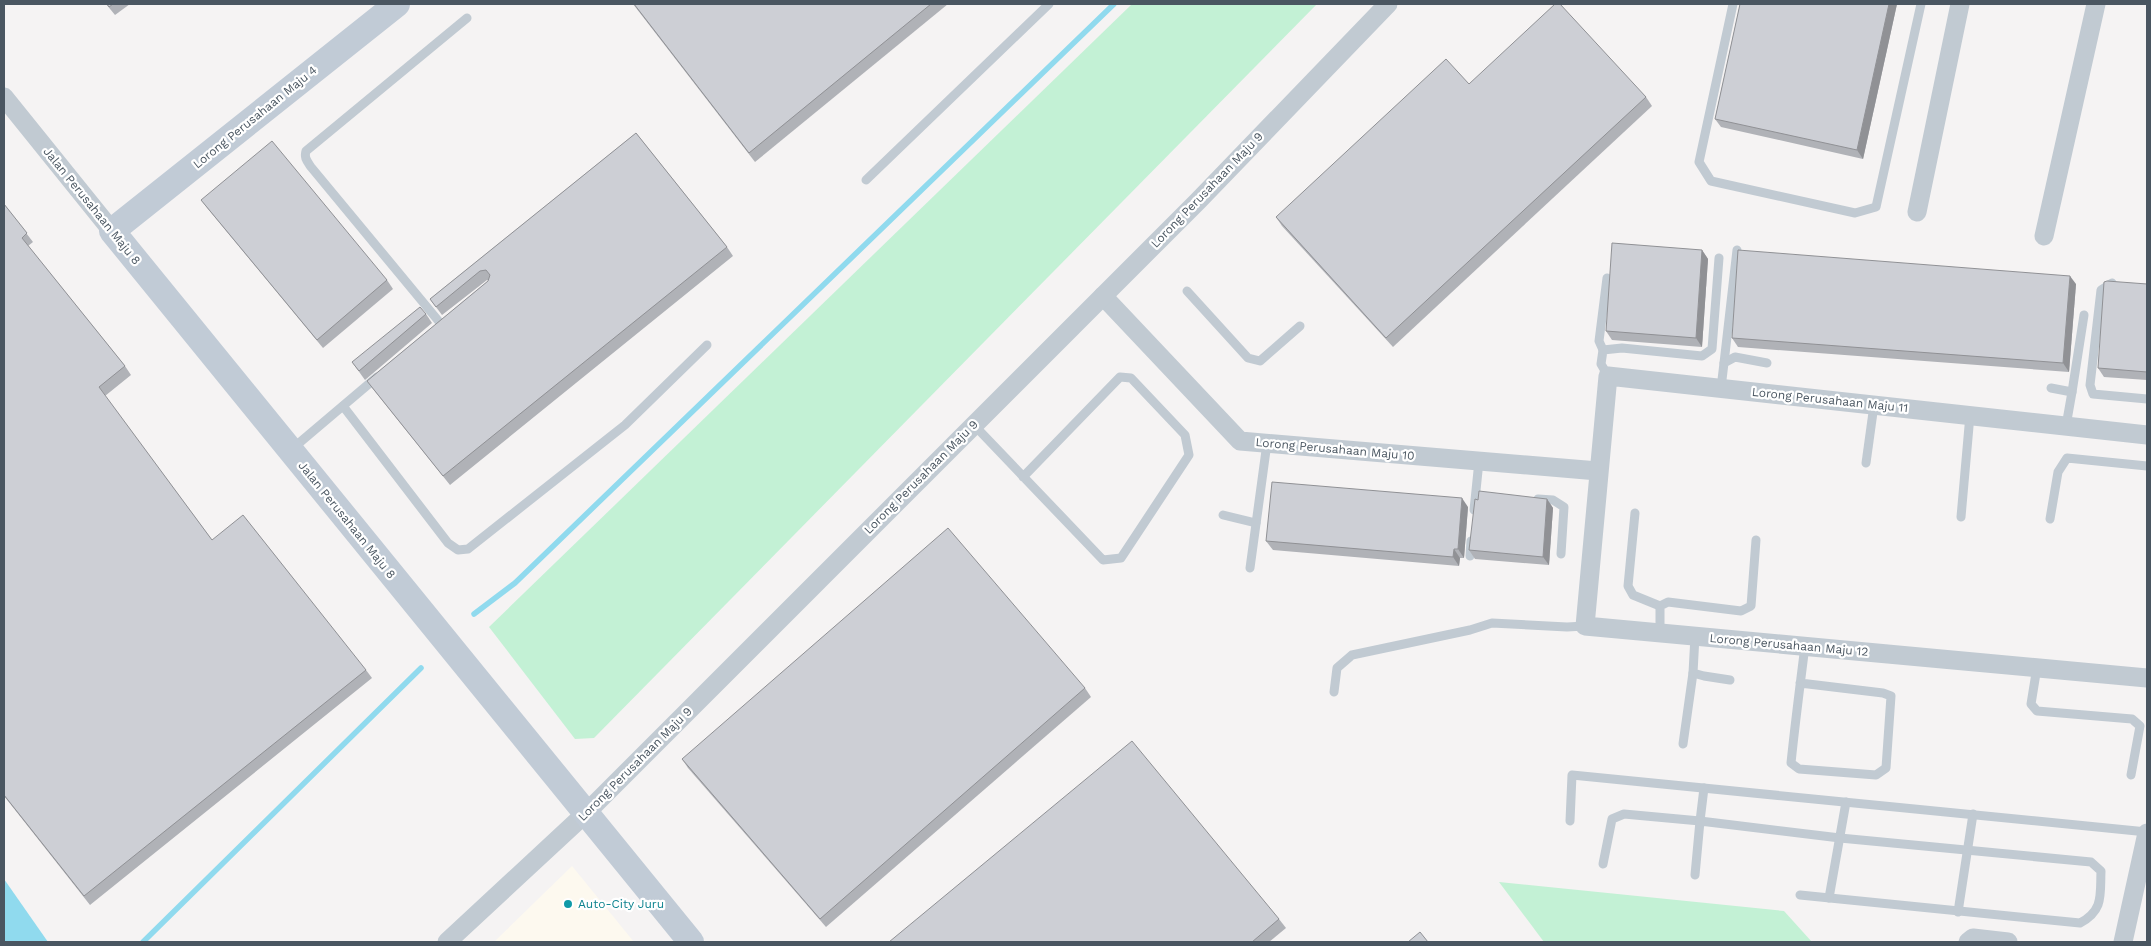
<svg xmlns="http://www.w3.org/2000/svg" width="2151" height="946" font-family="'Work Sans',sans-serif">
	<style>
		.commercial { fill: #fdf9ef }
		.green { fill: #c3f1d5 }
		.water { fill: #90daee }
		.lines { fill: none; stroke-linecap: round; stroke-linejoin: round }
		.stream { stroke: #90daee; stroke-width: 5.5 }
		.lane { stroke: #c1cad2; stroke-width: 9 }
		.street { stroke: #c1cad2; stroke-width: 19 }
		.secondary { stroke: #c1cbd6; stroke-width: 26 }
		.wall { fill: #b0b2b7 }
		.shaded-wall { fill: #909195 }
		.building { fill: #cdcfd5; stroke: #909195 }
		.culture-dot { fill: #0f9aa8; stroke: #fff; stroke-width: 2 }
		.labels { text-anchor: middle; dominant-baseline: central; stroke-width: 4.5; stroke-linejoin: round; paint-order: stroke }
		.street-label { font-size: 12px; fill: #4a5661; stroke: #fff }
		.culture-label { font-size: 12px; fill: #0d838f; stroke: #fff; text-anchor: start }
	</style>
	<rect width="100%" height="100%" fill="#f5f3f3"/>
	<polygon class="commercial" points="572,866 634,942 494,942"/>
	<g class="green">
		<polygon points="1132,4 1317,4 594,738 575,739 489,627"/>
		<polygon points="1499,882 1784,911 1812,942 1544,942"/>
	</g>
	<polygon class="water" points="4,879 48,942 4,942"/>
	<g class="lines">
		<g class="stream">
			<polyline points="474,614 515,583 1114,4"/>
			<polyline points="143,942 421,668"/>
		</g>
		<g class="lane">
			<polyline points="1733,4 1699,162 1711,181 1855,213 1876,207 1921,4"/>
			<polyline points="866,180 1049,4"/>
			<polyline points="2112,283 2101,290 2090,385 2093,394 2147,399"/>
			<polyline points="1187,291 1248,358 1260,361 1300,326"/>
			<path d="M441 324 311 167C307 161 304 158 306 151L467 18"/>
			<polyline points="1603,350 1599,341 1607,278"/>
			<polyline points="1724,363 1737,250"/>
			<polyline points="1608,376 1601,364 1603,350 1622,348 1702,356 1712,349 1719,258"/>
			<polyline points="1721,388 1724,363 1735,357 1767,363"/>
			<polyline points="2051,388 2072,392 2066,426"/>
			<polyline points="2072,392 2084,315"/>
			<polyline points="343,406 448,543 458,550 468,549 625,425 707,345"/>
			<polyline points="974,425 1103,560 1121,558 1189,455 1185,435 1131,378 1120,377 1023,477"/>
			<polyline points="292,449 377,377"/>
			<polyline points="1866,463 1874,405"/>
			<polyline points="1538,499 1553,500 1564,507 1561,554"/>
			<polyline points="1474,510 1479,461"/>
			<polyline points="1635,513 1628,586 1633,595 1660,606"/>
			<polyline points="1223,515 1256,523"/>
			<polyline points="1961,517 1970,415"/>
			<polyline points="2050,519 2058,472 2067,458 2147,466"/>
			<polyline points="1470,556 1471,541"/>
			<polyline points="1250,568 1267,443"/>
			<polyline points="1660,633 1660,606 1668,602 1741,611 1751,606 1756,540"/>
			<polyline points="1695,636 1693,673 1704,676 1730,680"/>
			<polyline points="2037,667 2031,704 2037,711 2132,719 2140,726 2131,775"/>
			<path d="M1800 683 1883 693 1891 696 1886 768 1876 775 1799 769 1791 763C1795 724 1800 685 1805 646"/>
			<polyline points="1334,692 1337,668 1352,655 1470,630 1492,623 1567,627 1585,626"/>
			<polyline points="1683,744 1693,673"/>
			<polyline points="1570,821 1572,775 2147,832"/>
			<polyline points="1603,864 1612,819 1624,814 1700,821 1704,788"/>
			<path d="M1695 875 1700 821 1840 838 2091 862 2101 871C2100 895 2104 910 2080 923L1800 895"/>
			<polyline points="1829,898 1846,802"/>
			<polyline points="1958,912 1973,814"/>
		</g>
		<g class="street">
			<polyline points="4,97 112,231"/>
			<polyline points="1917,212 1960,4"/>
			<polyline points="2044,236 2096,4"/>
			<polyline points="1103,296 1240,441 1598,471"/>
			<polyline points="2147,435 1608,376 1585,626 2147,678"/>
			<polyline points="447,942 586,813 1198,201 1388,4"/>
			<polyline points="1968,942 1973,938 2008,942"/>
			<polyline points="2123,942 2147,833"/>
		</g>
		<polyline class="secondary" points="397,4 112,231 691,942"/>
	</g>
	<g class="wall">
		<polygon points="106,4 130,4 115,15"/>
		<polygon points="633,4 948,4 755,162"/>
		<polygon points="1740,4 1897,4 1863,159 1721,127 1715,119"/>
		<polygon points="1469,84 1646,97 1652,106 1393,347 1282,226 1276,217"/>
		<polygon points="636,133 727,247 733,256 450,485 373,389 367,381 488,281 488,280 487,280 442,315 430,299"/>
		<polygon points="201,200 387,280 393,289 323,348 208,209"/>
		<polygon points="4,204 33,242 28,246 125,366 131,375 105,396 212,540 366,670 372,678 90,905 4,796"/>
		<polygon points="1702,250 1708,259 1702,347 1612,340 1606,331"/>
		<polygon points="2076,284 2069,372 1738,347 1732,338"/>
		<polygon points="2147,284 2147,380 2104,377 2098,368"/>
		<polygon points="426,314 432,323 365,380 352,362"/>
		<polygon points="1547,499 1553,508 1549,565 1475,559 1469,550"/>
		<polygon points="1468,507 1464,558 1460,558 1459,566 1273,550 1266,541"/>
		<polygon points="1085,688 1091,697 826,927 688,768 682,759"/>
		<polygon points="1279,919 1286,928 1269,942 889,942"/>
	</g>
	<g class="shaded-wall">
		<polygon points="1889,4 1897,4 1863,159 1857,150"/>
		<polygon points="1702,250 1708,259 1702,347 1696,338"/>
		<polygon points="2070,276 2076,284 2069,372 2063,363"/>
		<polygon points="1462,498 1468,507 1464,558 1458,549"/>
		<polygon points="1547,499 1553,508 1549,565 1543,557"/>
		<polygon points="1454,549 1460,558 1459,566 1453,557"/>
	</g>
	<g class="building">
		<polygon points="107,4 113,4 109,7"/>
		<polygon points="634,4 931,4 749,153"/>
		<polygon points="1555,4 1560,4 1646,97 1386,338 1276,217 1446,59 1469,84"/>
		<polygon points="1740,4 1889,4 1857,150 1715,119"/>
		<polygon points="636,133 727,247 443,476 367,381 488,281 490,275 486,270 480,271 436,307 430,299"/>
		<polygon points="272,141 387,280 317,340 201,200"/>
		<polygon points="4,204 27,233 22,238 125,366 99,387 212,540 243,515 366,670 84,896 4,795"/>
		<polygon points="1612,243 1702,250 1696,338 1606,331"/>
		<polygon points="1738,250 2070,276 2063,363 1732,338"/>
		<polygon points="2107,281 2147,284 2147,372 2098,368 2104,282"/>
		<polygon points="420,307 426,314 359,371 352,362"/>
		<polygon points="1272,482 1462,498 1458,549 1454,549 1453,557 1266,541"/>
		<polygon points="1479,491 1547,499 1543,557 1469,550 1475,499 1478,500"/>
		<polygon points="948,528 1085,688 820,919 682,759"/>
		<polygon points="1132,741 1279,919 1252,942 889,942"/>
		<polygon points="1420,932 1428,942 1408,942"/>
	</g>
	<circle class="culture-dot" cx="568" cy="904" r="5"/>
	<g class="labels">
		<g class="street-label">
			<text transform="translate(255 117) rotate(-39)">Lorong Perusahaan Maju 4</text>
			<text transform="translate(1207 190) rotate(-46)">Lorong Perusahaan Maju 9</text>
			<text transform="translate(92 206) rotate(51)">Jalan Perusahaan Maju 8</text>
			<text transform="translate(1830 400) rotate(6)">Lorong Perusahaan Maju 11</text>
			<text transform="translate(1335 449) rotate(5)">Lorong Perusahaan Maju 10</text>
			<text transform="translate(921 477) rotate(-45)">Lorong Perusahaan Maju 9</text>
			<text transform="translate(347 520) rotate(51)">Jalan Perusahaan Maju 8</text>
			<text transform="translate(1789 645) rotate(5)">Lorong Perusahaan Maju 12</text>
			<text transform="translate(635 764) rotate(-45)">Lorong Perusahaan Maju 9</text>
		</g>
		<g class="culture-label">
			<text x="578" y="904">Auto-City Juru</text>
		</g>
	</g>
	<rect width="2151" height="946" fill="none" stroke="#4a5661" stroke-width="10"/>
</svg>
